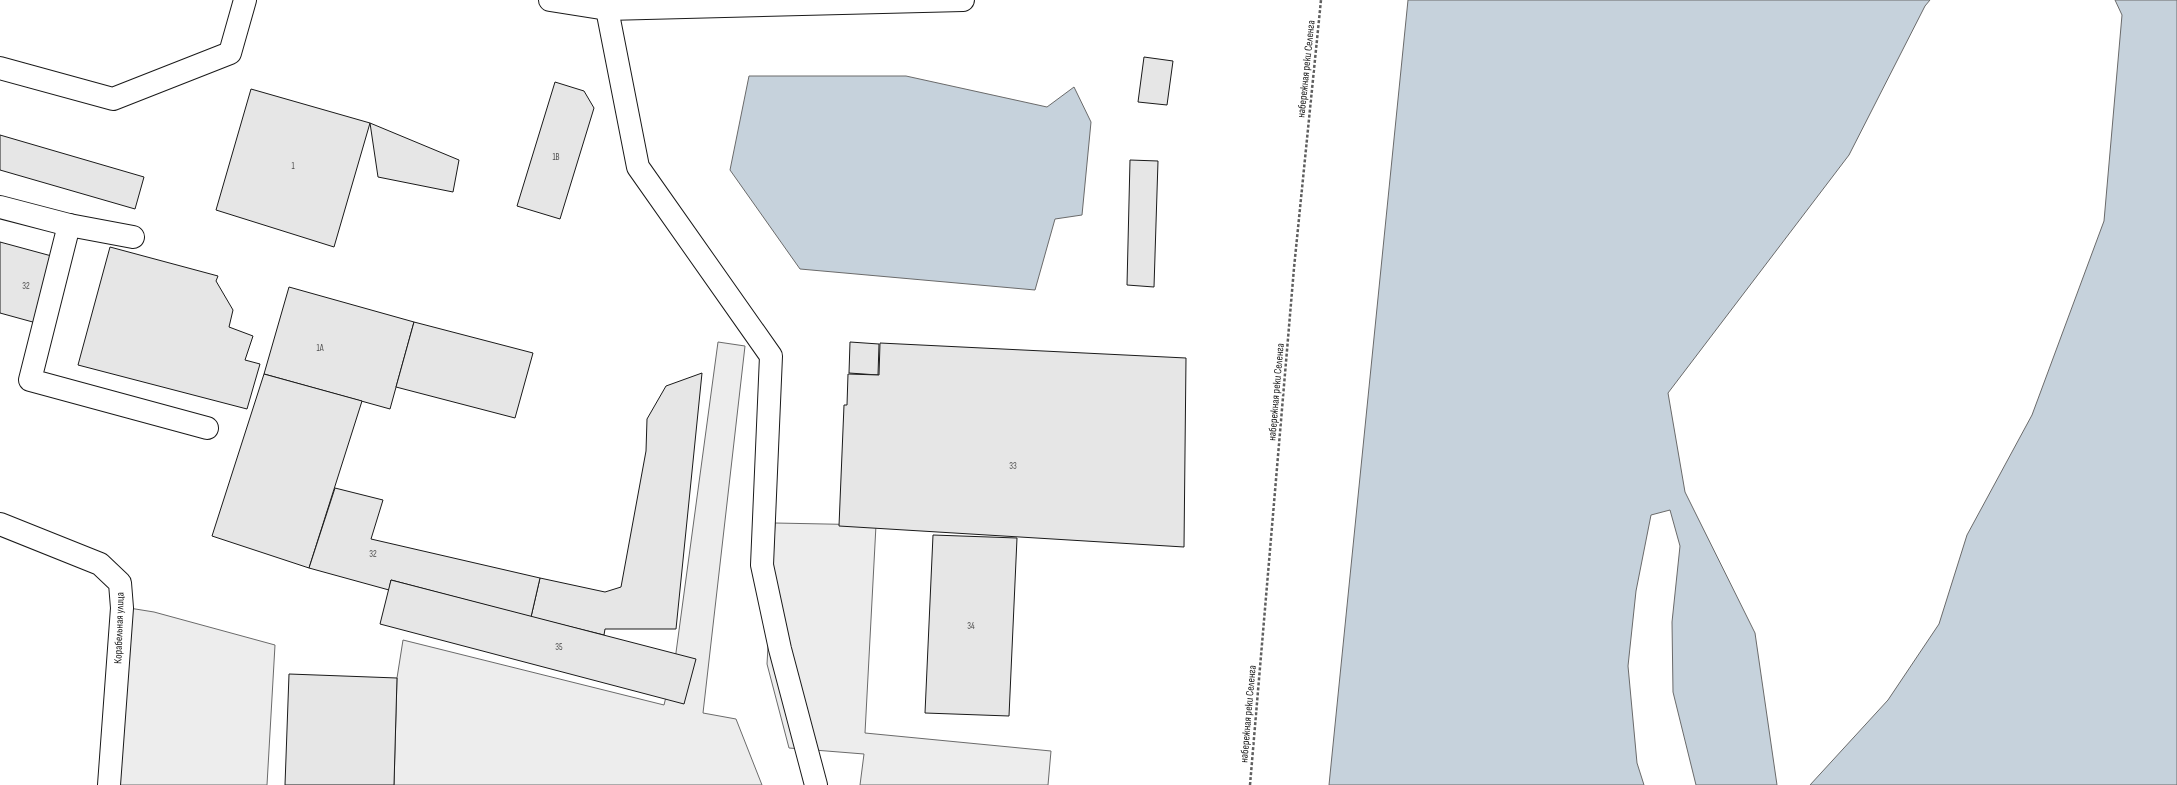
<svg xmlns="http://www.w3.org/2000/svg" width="2177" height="785" font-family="'Sofia Sans Condensed',sans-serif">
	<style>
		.parking { fill: #ededed; stroke: #6a6a6a }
		.water { fill: #c6d2dc; stroke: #6a6a6a }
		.building { fill: #e6e6e6; stroke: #1a1a1a }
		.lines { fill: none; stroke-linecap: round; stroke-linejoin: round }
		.minor-casing { stroke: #1a1a1a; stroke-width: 24 }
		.path { stroke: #5f5f5f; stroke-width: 2.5; stroke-dasharray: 3 2; stroke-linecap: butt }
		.minor { stroke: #fff; stroke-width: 22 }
		.labels { text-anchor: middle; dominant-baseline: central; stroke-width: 3; stroke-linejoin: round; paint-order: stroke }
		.number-label { font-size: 9px; fill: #4d4d4d }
		.street-label { font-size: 11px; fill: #1a1a1a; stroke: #fff }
	</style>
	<rect width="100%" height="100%" fill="#fff"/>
	<g class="parking">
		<polygon points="718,342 745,346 703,713 736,719 762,785 394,785 397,678 403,640 664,705 675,660"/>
		<polygon points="775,523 876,525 865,733 1051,751 1048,785 860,785 864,754 789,748 767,664"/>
		<polygon points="123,607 154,612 275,645 267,785 110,785"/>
	</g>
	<g class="water">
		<polygon points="1408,0 1930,0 1925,6 1849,155 1668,393 1685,492 1755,633 1777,785 1696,785 1673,692 1672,622 1680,546 1670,510 1651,515 1636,591 1628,666 1637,763 1644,785 1329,785"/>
		<polygon points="2115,0 2177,0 2177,785 1810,785 1888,700 1939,624 1967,535 2032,415 2104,221 2122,15"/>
		<polygon points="749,76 906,76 1047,107 1074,87 1091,122 1082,215 1055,219 1035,290 800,269 730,170"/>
	</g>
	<g class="building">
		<polygon points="1144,57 1173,61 1167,105 1138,102"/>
		<polygon points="555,82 584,91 594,108 560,219 517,206"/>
		<polygon points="251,89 370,123 334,247 216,210"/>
		<polygon points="370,123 459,160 453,192 378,177"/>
		<polygon points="0,135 144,177 135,209 0,170"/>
		<polygon points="1130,160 1158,161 1154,287 1127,285"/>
		<polygon points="0,242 59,258 40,324 0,313"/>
		<polygon points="110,247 218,276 216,281 233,310 229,327 253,336 245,360 260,364 247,409 78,365"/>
		<polygon points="289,287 414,322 390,409 264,374"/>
		<polygon points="414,322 533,353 515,418 396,387"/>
		<polygon points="850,342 879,344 878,375 849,373"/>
		<polygon points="880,343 1186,358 1184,547 839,526 844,405 847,405 848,374 879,375"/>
		<polygon points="702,373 676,629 605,629 604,635 531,617 540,578 605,592 621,587 646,451 647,419 666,386"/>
		<polygon points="264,374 362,401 309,568 212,536"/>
		<polygon points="335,488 383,500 371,539 540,578 531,617 391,580 389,590 309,568"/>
		<polygon points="933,535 1017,538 1009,716 925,713"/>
		<polygon points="391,580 696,659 684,704 380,624"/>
		<polygon points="289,674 397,678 394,785 285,785"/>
	</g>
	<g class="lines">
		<g class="minor-casing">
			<g id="minor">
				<polyline points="550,0 607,9 963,0"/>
				<polyline points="607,9 638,167 771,356 762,565 780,649 816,785"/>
				<polyline points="0,68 113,99 230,53 245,0"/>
				<polyline points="0,207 69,225 133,237"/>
				<polyline points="69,225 30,380 207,428"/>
				<polyline points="0,524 100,564 120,583 122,608 109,785"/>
			</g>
		</g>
		<polyline class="path" points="1250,785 1294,268 1321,0"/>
		<use href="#minor" class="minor"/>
	</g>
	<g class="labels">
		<g class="number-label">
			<text x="556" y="157">1В</text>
			<text x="293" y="166">1</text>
			<text x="26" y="286">32</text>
			<text x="320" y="348">1А</text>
			<text x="1013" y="466">33</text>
			<text x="373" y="554">32</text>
			<text x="971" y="626">34</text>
			<text x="559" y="647">35</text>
		</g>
		<g class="street-label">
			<text transform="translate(1306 69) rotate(-84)">набережная реки Селенга</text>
			<text transform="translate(1276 392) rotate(-85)">набережная реки Селенга</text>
			<text transform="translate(119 628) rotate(-88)">Корабельная улица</text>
			<text transform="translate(1248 714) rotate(-85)">набережная реки Селенга</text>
		</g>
	</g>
</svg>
